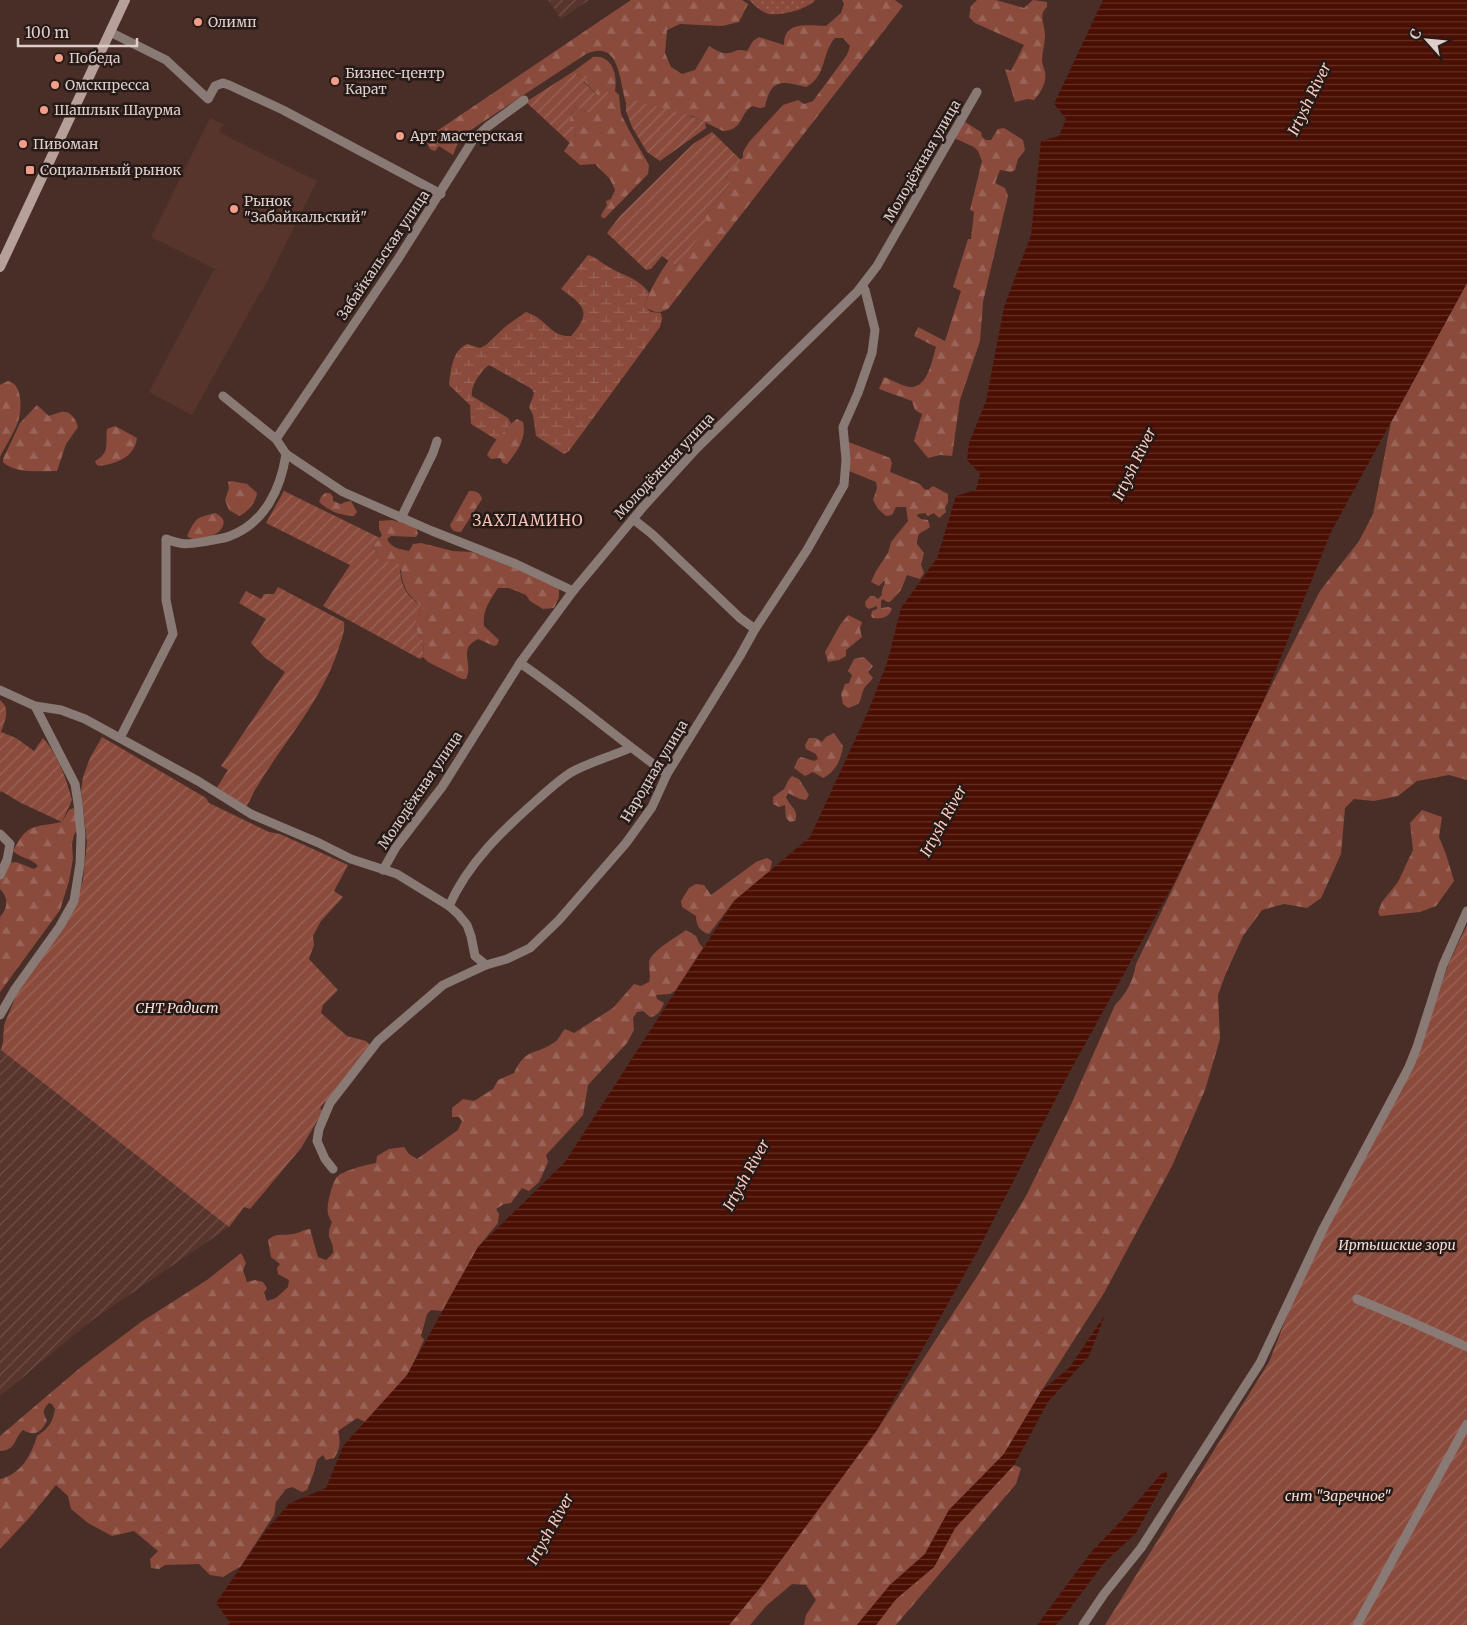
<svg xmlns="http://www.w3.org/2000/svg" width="1467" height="1625" font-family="Merriweather,serif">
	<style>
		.built { fill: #57342c }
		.industrial { fill: url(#industrial-furrows) }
		.grass { fill: url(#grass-dots) }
		.forest { fill: url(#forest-firs) }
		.wetland { fill: url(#wetland-marsh) }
		.garden { fill: url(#garden-furrows) }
		.water { fill: url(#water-rules) }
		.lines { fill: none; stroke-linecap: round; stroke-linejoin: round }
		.minor { stroke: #897a76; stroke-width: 9 }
		.secondary { stroke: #b7a09a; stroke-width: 10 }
		.poi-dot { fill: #f49e8a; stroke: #261a17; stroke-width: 2 }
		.labels { text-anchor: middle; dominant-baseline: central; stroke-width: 5; stroke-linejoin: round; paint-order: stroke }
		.poi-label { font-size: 14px; fill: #dfcdc9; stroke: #261a17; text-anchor: start }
		.street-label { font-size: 14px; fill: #dfcdc9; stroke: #261a17 }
		.park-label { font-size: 14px; font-style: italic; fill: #f6ddd7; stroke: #261a17 }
		.water-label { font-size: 15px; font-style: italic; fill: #fbcabf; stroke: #261a17 }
		.neighbourhood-label { font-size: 15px; letter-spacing: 1px; fill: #f6c4b8; stroke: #261a17 }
	</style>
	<defs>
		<pattern id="industrial-furrows" width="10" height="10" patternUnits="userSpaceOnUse" patternTransform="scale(1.25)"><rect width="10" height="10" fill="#57342c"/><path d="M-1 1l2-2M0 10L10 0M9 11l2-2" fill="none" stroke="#6f5049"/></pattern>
		<pattern id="grass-dots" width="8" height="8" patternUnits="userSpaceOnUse" patternTransform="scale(1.25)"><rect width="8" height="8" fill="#8a4b3d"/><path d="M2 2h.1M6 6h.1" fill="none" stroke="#9a6458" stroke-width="1.8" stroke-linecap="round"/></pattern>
		<pattern id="forest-firs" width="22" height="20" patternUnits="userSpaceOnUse" patternTransform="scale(1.25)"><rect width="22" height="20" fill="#8a4b3d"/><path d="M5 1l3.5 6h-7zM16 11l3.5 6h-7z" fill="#9a6458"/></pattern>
		<pattern id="wetland-marsh" width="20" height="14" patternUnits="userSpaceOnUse" patternTransform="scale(1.25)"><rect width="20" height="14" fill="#8a4b3d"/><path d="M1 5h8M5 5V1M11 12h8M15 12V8" fill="none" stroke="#9a6458"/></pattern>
		<pattern id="garden-furrows" width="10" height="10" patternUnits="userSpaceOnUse" patternTransform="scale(1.25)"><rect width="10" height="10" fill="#8a4b3d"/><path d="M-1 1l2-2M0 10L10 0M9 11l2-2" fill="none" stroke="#9a6458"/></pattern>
		<pattern id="water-rules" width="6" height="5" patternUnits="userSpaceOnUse" patternTransform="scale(1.25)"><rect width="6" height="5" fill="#4a0e03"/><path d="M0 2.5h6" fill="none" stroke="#643026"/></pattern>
	</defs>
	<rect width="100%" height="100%" fill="#492e27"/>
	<polygon class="built" points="210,118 223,124 219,132 317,181 262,292 261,291 192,415 149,392 214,269 233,278 151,237"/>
	<g class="industrial">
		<polygon points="548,0 589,0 561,19"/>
		<polygon points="0,1049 229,1227 91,1321 0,1396"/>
	</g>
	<path class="grass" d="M749 0H815C808 9 781 16 769 14 761 12 754 5 749 0Z"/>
	<g class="forest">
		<path d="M631 0H742L748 4 739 22 722 26 680 24 667 30 665 53 671 67 682 74 695 70 709 46C714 49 721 54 728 53 738 52 734 48 747 51L753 41 759 37 784 45C784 20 808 26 826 26L841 13 844 4 842 0H895L903 6 668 309C659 314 653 313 644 306 650 290 659 274 669 260L676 266 705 216 731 182 726 177 743 157V152L749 142 783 105 798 100 804 104 813 101 847 55 850 46 843 38H835C821 54 827 76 806 87 782 81 771 78 765 107L760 108 752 106C739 114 744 130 723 131L692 116 629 110C618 90 624 37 586 54L463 135 459 140 453 155 439 146 435 151 430 149 425 139Z"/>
		<path d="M977 0H996L1024 8 1033 0 1047 2V7C1037 16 1046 26 1045 37 1045 44 1042 52 1042 60 1042 64 1044 68 1045 72 1047 82 1041 92 1034 100L1028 99 1015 102 1005 69 1011 71 1024 45 975 23 969 17 971 6Z"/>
		<path d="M593 57C612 54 618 75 615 91L619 95 621 114 630 132 649 165 648 174 605 218H602L601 215 607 205 606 201 611 199 615 190 610 179 595 164 580 165 564 151 576 134 575 129 569 121 572 111 575 107 588 113 598 96 584 81V73L578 76 574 71Z"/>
		<path d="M962 120 981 132 982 137 986 140H991L998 129 1004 128 1023 140 1025 150 1018 159 1015 170 1011 172 1000 170 995 183 1005 188 1008 196 983 302 980 341 960 400 952 456 940 455 928 458 914 441 922 414 915 410 912 401 879 389 884 377C892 380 902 386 910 387 928 388 932 360 936 347L914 336 918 327 945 341 961 291 953 287 968 239H971L974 212 970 210 982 161 978 151 974 147 952 137Z"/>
		<path d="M1467 283V780L1449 775 1417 781 1398 796 1374 801 1354 799 1345 808 1341 854 1321 898 1307 908 1284 904 1262 910 1243 936 1226 973 1218 995 1220 1039 1205 1090 1172 1166 1104 1293 1042 1390 1004 1454 949 1510 925 1554 890 1585 857 1625H804L806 1615 816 1600 806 1585 792 1584 766 1606 750 1625H729L764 1583 877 1430 978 1275 1026 1196 1070 1107 1115 1005C1127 993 1133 981 1136 964L1263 702 1320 591 1359 541 1373 514 1391 422Z"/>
		<path d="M8 381C22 384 22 406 19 418 17 428 5 447 0 457V385Z"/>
		<path d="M37 405 49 416C53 415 56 413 61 412 70 410 76 419 78 427L66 444 57 471C42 471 15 474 3 462V459L20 423Z"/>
		<path d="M517 419 523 422C527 438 517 452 507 464L503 463 500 458 491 459 487 455C493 443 505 427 517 419Z"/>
		<path d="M115 426 137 438C135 457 116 464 99 466L96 464 95 461C111 453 105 442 107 429Z"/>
		<path d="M846 441 890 458 892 463 890 472 920 484 924 489 928 490 933 486 948 494V502L945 508 946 512 939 518 934 513 928 516 925 513 918 514 917 516 921 519 928 520 930 527C921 534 918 530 917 544L924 553 921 565 924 573 920 579 907 575 901 590 890 602H887L883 599 881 601V608L889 607 892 609C888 618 882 619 873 618L871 616 872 611 877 609V606L869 609 866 607 865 602 870 596H874L878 599 882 595C881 589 885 586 885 580L879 586 871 582 876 571 888 553 891 542 908 521 906 507H896L892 515 886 516 878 509 873 500 877 488 876 482 849 471Z"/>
		<path d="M231 481 247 484 257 493C256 502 248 512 239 516L229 510 225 500 229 488 228 482Z"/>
		<path d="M469 491C476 491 480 492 482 499L461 532C455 532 452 531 450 525Z"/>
		<path d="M325 493H330L333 497V501L341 504 345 502 351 501 357 512 354 516C339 515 331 512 319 502L321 497Z"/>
		<path d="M215 513C241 524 202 549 187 536 196 518 195 518 215 513Z"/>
		<path d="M392 520 416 527 418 534 416 537 391 536 387 539C391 548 400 549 409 551L413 544 421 543 453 551 472 552 514 566 559 588V597L554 608 543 609 530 601 526 595 509 588H498C490 600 482 611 484 626L499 640 497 645 494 646 478 639C457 649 474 664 466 679H462L428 662 423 657 424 642 414 627 422 607C409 596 402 588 401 570L380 561 373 546 382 535 379 529V521Z"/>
		<polygon points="848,615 862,622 860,629 862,637 846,650 846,656 839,660 828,662 825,652 840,625"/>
		<path d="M864 657 873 666 868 672 873 678C870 682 867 684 865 687 858 698 866 703 848 708L843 704 841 694 845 684 849 683 852 675 848 671 854 659Z"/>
		<path d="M834 733 843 746C841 760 836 771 823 778L813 772 805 776 794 768 798 759 801 757 814 761 818 759 816 754 806 749 805 745 809 738H816L822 742 826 737Z"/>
		<path d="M792 776 799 779 809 795 806 800 800 799 788 793 786 797C789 806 800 810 795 821L790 822 786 818 785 805 779 807 773 804V797L784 789 789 779Z"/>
		<path d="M73 808 76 813 78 828 74 835 72 844 73 859 69 881 60 910 0 992V917C8 908 9 898 0 889V880L9 863 16 862 34 869 38 866C31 858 20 858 13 851 28 822 33 828 62 822L69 810Z"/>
		<polygon points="1422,810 1442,817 1439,837 1446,854 1454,881 1436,906 1420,912 1380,916 1378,912 1382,902 1398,882 1413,850 1410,823"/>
		<path d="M767 858 772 861 770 871 734 901 709 934C700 932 696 925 696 916L682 907 681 901 689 888 696 884 704 885 711 895 756 862Z"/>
		<path d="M686 930 696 936 699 943 703 948 675 991 670 994 656 995 657 999 664 1003C661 1010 658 1016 650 1017L643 1011 637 1012 633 1018 634 1030 627 1043 588 1085 583 1115 546 1155 548 1162 539 1182 529 1191 522 1188 511 1203 504 1204 496 1209 499 1214 498 1223 478 1247 442 1311 431 1310 427 1314 421 1336 424 1340 407 1376 365 1422 357 1418 338 1431C341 1442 340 1450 334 1458L326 1460 323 1455 317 1460 314 1472 307 1490 302 1492 292 1487 286 1489 276 1502 274 1515 241 1566 223 1577 210 1575 199 1564 165 1565 159 1569 151 1568 150 1559 158 1551 134 1531 112 1536 88 1523 71 1509 68 1496 56 1485 30 1517 0 1549V1479C21 1474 31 1456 37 1436 48 1429 53 1422 55 1409L52 1404 49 1403C42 1410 43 1413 47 1421 41 1432 35 1437 23 1430 13 1439 17 1450 0 1451V1436L81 1367 141 1322 207 1280 241 1253 246 1263 243 1270 247 1282 255 1280 263 1282 267 1288 264 1293 267 1301 276 1298 288 1287 289 1280 278 1274 277 1268 280 1264 271 1257 268 1240C276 1232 283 1236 293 1234 299 1233 303 1230 310 1229L318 1257 326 1260 333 1253C334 1237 324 1241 332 1222 330 1219 329 1217 328 1214 326 1207 332 1181 338 1176 343 1171 368 1164 376 1163L377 1156 389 1149 404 1147 409 1154 417 1159 458 1130 462 1121 459 1117H452V1108L463 1099 474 1101 493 1089 498 1080 514 1073C526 1047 535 1056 555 1042 559 1039 561 1033 565 1029L574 1033 613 1008 634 984 641 986 649 982C651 974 649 971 649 963 649 952 677 937 686 930Z"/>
		<polygon points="1014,1465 1021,1468 1016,1484 896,1625 876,1625 896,1599 934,1567 955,1528"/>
	</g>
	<path class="wetland" d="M588 255C596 257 601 263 609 267 623 276 639 278 649 293L644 306 651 312 661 313 662 319 660 327 569 451 564 454 536 436 533 415 529 407 534 394 532 389 489 365C482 370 470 386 472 396L508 418 511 423 497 440 471 424 470 405 449 385C451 370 452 351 467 344L480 348 486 345 506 326 526 312C530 314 535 315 538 318 550 326 554 337 571 336 592 312 585 306 561 289Z"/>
	<g class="garden">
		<polygon points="574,71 578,76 584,73 587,77 584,82 598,96 605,89 610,95 595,113 588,113 575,107 572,111 569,120 575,129 576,134 570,143 526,102"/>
		<path d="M630 99C655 107 682 111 705 122L706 128 660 161 647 152 632 127 626 111V104Z"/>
		<polygon points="712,132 741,160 726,177 731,182 705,216 709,225 676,266 662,256 651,269 646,270 607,233 620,216 693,144"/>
		<path d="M284 491 380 538 373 546 380 561 398 563C401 570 400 576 402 582 405 593 414 601 422 607L414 627 424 642 423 657 420 659 323 606 350 565 266 523Z"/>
		<path d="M278 587 344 622C345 629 343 636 340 644 324 699 284 741 255 790 252 795 250 801 246 807L216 789 228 770 221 766 285 672 264 657 251 643 266 619 239 603 246 591 261 599 264 594H274Z"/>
		<path d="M0 700C11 709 5 720 1 732L16 738 34 751 43 738C58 755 66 778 72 800L62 822 21 803 1 791 0 793Z"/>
		<polygon points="102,737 206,798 209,803 269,832 280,834 348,865 334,891 343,897 321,921 313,936 314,945 309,959 338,990 323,1005 321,1013 347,1036 366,1041 371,1046 320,1108 323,1111 301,1148 250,1209 244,1207 229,1227 1,1050 3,1042 4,1025 18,991 76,901 83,880 87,842 81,791 83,777 90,758"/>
		<polygon points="1467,925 1467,1625 1105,1625 1269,1362 1301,1280 1415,1059 1449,963"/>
	</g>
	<g class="water">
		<polygon points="1103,0 1467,0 1467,283 1331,532 1263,702 1174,883 1068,1075 977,1252 877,1430 764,1583 729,1625 228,1625 230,1623 216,1603 266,1530 290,1503 326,1488 343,1446 407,1375 478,1247 565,1162 734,901 810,837 867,714 887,663 901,608 937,558 956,496 976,490 980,474 967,460 969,443 986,401 1004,307 1031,235 1041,141 1059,136 1066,119 1054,104"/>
		<polygon points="1105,1315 1089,1356 1048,1402 1014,1465 955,1528 934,1567 896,1599 876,1625 857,1625 890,1585 925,1554 949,1510 1004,1454 1042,1390 1069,1368"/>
		<polygon points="1167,1471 1167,1477 1136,1533 1104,1563 1065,1615 1056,1625 1037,1625 1092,1551 1119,1523 1161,1474"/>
	</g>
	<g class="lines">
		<g class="minor">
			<polyline points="110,32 166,60 208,99 215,86 223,83 229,85 283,110 441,194"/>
			<polyline points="223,396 276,439 286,454 343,492 432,531 516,564 573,591"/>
			<polyline points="276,439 398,259 473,140 487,127 524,100"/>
			<polyline points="401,518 433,453 437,441"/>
			<polyline points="633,519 652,534 740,618 755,629"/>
			<path d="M520 663C571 698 617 738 667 774"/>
			<polyline points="0,690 35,706 61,710 85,719 198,781 251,814 319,843 351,859 397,874 449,906 458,914 467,925 471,936 475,956 486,965"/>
			<path d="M120 738 173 634 166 600V539C185 546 188 544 208 541 215 539 223 539 230 536 265 523 281 488 286 454"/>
			<polyline points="0,834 10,844 7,860 0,875"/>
			<polyline points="383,870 396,847 442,787 520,663 573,591 643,507 697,448 857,292 877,266 977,92"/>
			<path d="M449 906C468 863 502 831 537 800 547 791 558 781 570 773 589 762 610 757 630 748"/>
			<polyline points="0,1015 15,989 60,926 74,901 80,864 81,835 78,803 75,784 35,706"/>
			<polyline points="333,1169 325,1159 317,1141 319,1129 330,1103 378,1041 443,985 486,965 507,959 530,948 559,920 626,843 652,807 667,774 740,656 755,629 807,550 844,485 846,460 843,427 858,393 872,353 875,330 865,290 862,286"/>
			<polyline points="1357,1299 1407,1320 1467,1347"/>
			<polyline points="1083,1625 1104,1594 1141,1548 1260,1363 1324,1227 1409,1067 1417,1047 1443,965 1467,911"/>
			<polyline points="1357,1625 1467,1424"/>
		</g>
		<polyline class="secondary" points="0,267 125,0"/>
	</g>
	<g class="poi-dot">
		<circle cx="198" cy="22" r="5"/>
		<circle cx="59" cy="58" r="5"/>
		<circle cx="335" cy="81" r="5"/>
		<circle cx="55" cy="85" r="5"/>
		<circle cx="44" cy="110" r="5"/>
		<circle cx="400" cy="136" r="5"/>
		<circle cx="23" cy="144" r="5"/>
		<rect x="25" y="165" width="10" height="10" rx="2.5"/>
		<circle cx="234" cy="209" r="5"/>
	</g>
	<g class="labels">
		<g class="poi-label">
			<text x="208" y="22">Олимп</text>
			<text x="69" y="58">Победа</text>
			<text x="345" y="73">Бизнес-центр<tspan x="345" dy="16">Карат</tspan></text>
			<text x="65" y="85">Омскпресса</text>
			<text x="54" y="110">Шашлык Шаурма</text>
			<text x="410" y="136">Арт мастерская</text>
			<text x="33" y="144">Пивоман</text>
			<text x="40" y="170">Социальный рынок</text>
			<text x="244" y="201">Рынок<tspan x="244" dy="16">"Забайкальский"</tspan></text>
		</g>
		<g class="street-label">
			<text transform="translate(922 161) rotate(-60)">Молодёжная улица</text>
			<text transform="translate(383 255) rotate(-56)">Забайкальская улица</text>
			<text transform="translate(664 466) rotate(-47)">Молодёжная улица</text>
			<text transform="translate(654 771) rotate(-59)">Народная улица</text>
			<text transform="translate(420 790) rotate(-56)">Молодёжная улица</text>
		</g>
		<g class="park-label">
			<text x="177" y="1008">СНТ Радист</text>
			<text x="1397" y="1245">Иртышские зори</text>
			<text x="1338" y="1496">снт "Заречное"</text>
		</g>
		<g class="water-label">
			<text transform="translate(1309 99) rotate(-64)">Irtysh River</text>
			<text transform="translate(1134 464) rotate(-64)">Irtysh River</text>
			<text transform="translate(943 821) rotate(-61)">Irtysh River</text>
			<text transform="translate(746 1175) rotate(-61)">Irtysh River</text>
			<text transform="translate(550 1529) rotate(-61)">Irtysh River</text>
		</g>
		<g class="neighbourhood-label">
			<text x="528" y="520">ЗАХЛАМИНО</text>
		</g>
	</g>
	<g transform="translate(1427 40) rotate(297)" stroke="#261a17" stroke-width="4" paint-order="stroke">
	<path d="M0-4L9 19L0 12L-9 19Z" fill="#dfcdc9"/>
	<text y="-8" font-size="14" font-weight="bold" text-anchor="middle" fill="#dfcdc9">С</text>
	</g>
	<path d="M18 38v8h119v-8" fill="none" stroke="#dfcdc9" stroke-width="2.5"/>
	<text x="25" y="38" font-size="15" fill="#dfcdc9" stroke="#261a17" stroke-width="4" paint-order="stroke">100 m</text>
</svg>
